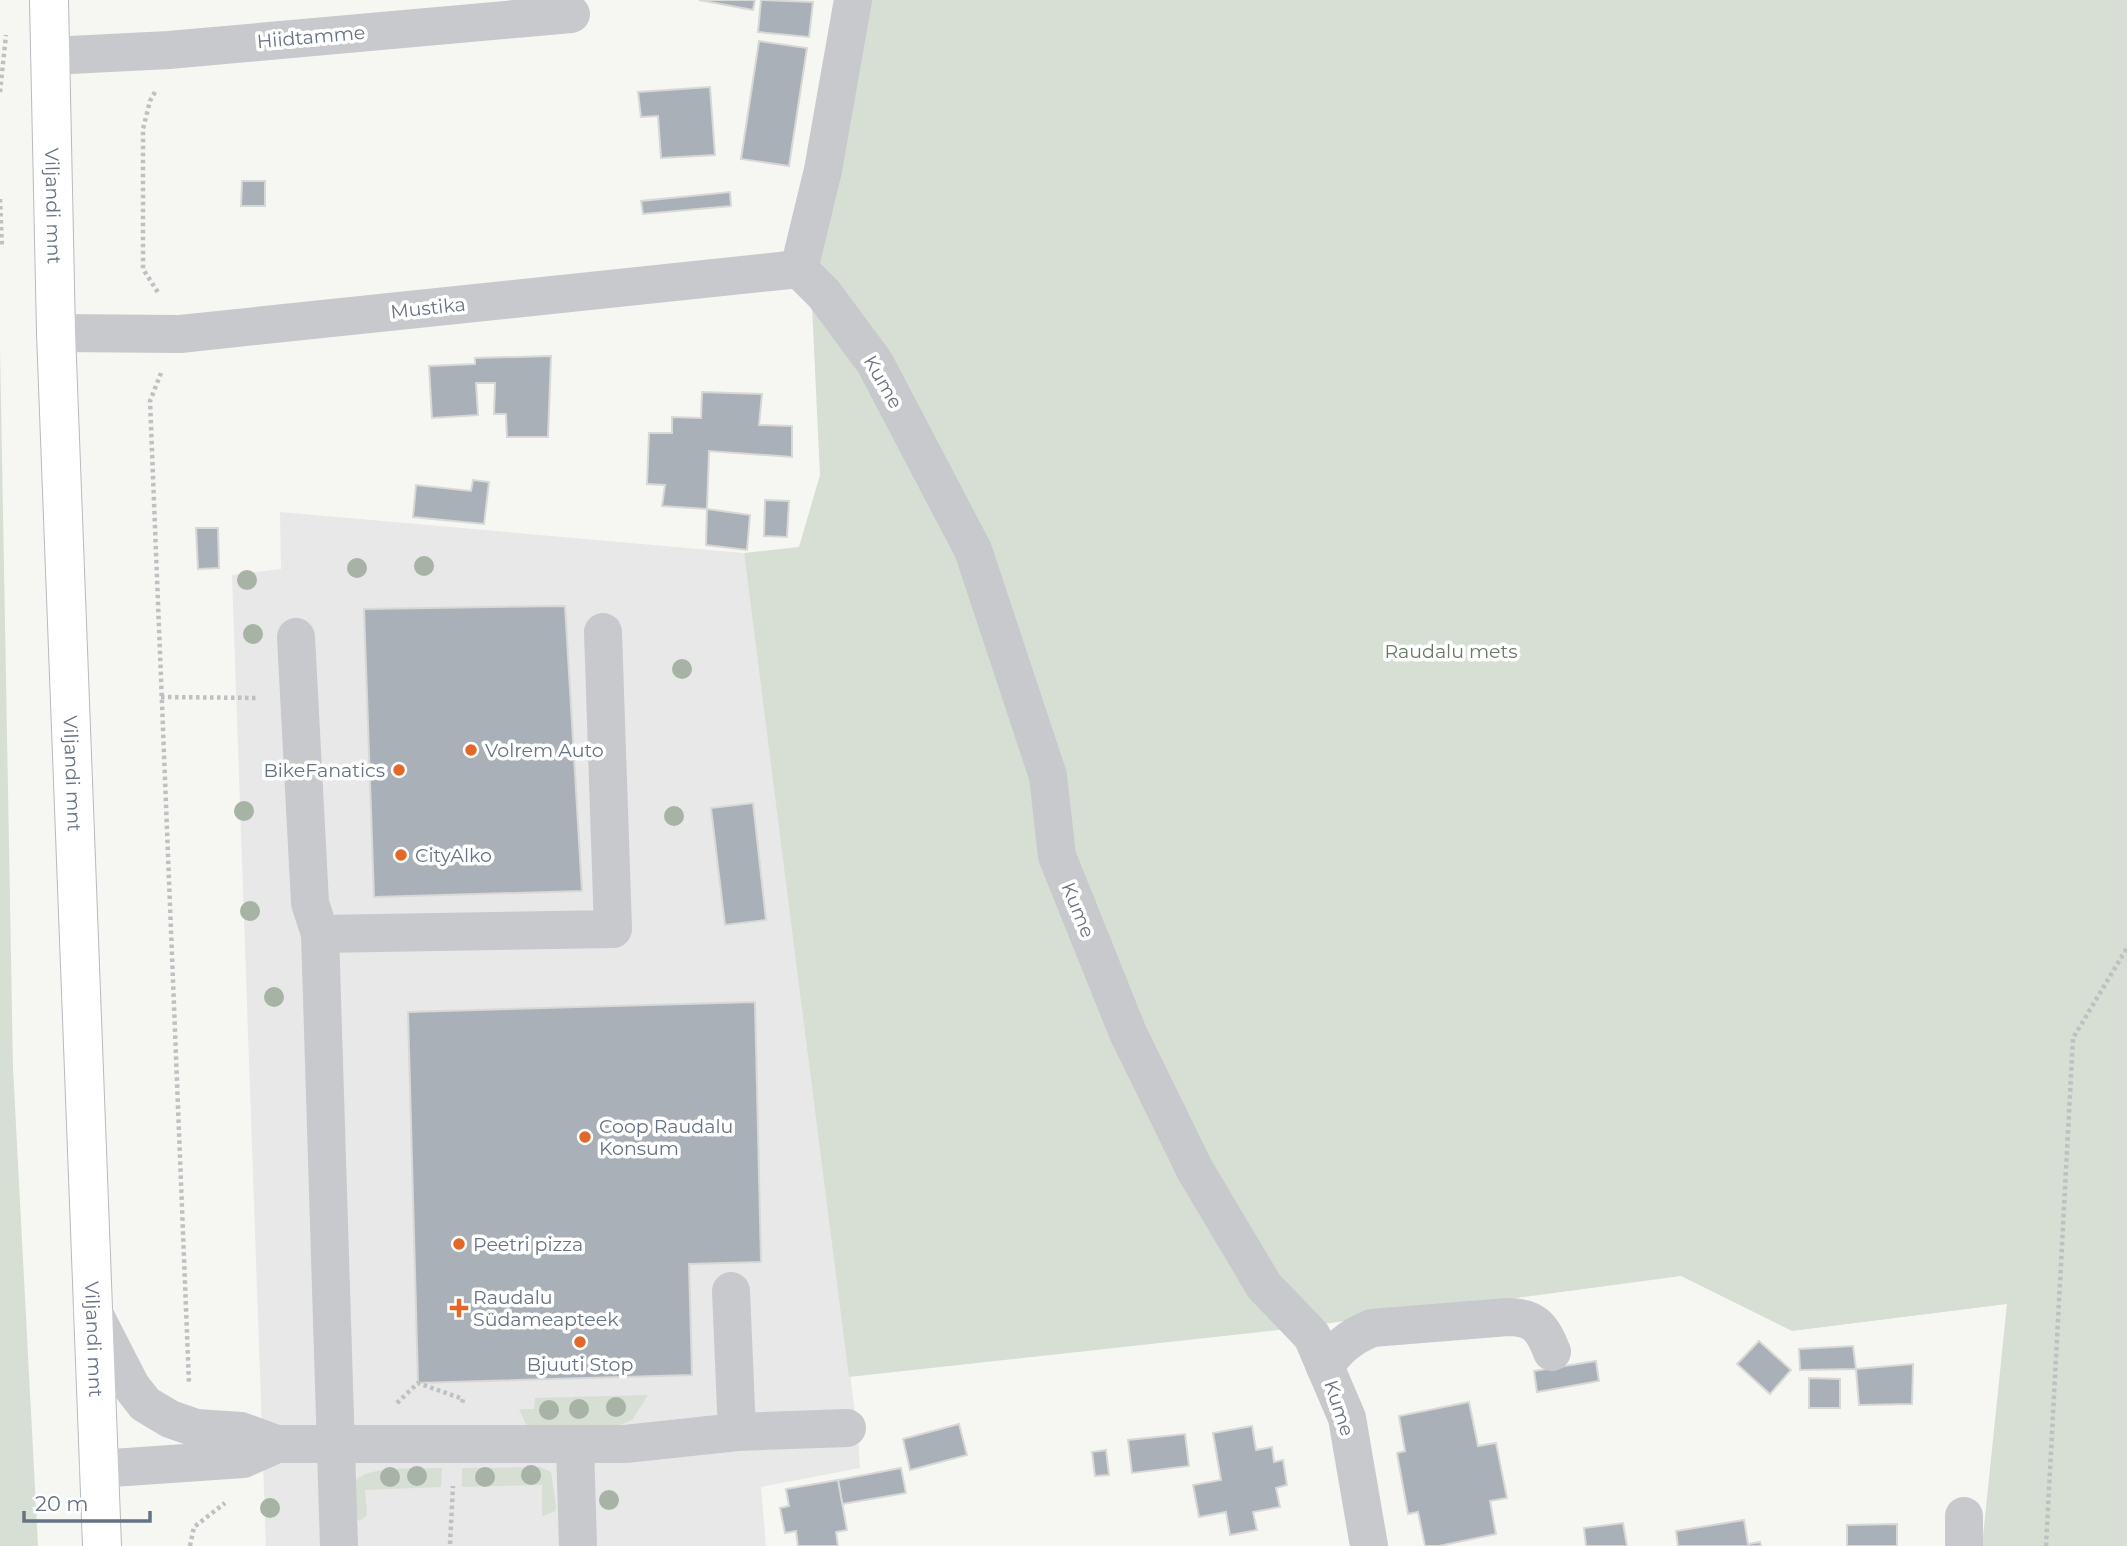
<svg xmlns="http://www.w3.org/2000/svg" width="2127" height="1546" font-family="Montserrat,sans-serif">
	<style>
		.built { fill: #e7e8e7 }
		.green { fill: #d7ded4 }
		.building { fill: #aab0b8; stroke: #d8d8d6; stroke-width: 2 }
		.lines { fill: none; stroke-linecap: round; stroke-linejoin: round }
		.major-casing { stroke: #b7babf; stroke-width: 40 }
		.path { stroke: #bec0c2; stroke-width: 4.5; stroke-dasharray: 3.5 3.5; stroke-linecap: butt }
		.minor { stroke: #c7c9cd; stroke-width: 38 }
		.major { stroke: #fff; stroke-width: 38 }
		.tree { fill: #a7b3a4 }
		.poi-dot { fill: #e36827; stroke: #fff; stroke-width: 2.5 }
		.labels { text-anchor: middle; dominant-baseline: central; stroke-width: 7; stroke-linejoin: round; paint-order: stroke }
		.street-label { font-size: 19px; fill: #667384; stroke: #fff }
		.park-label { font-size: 19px; fill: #667c64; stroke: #fff }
		.poi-label { font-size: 19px; fill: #667384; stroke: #fff; text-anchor: start }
	</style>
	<rect width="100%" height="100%" fill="#f6f7f3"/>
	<polygon class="built" points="280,512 744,553 858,1436 860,1468 761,1487 766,1546 266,1546 232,575 281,569"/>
	<g class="green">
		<polygon points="837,0 2127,0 2127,1546 1982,1546 2007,1304 1792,1331 1681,1276 1278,1330 849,1377 744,553 799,547 820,475 808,222"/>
		<polygon points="0,346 13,1068 38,1546 0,1546"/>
		<polygon points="648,1395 632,1420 620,1425 529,1426 526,1424 519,1409 534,1409 535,1398"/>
		<polygon points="540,1467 551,1472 556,1507 555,1511 542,1516 542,1485 462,1487 462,1468"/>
		<path d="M442 1468 441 1487 365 1490 367 1515 360 1521 355 1519 356 1480C370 1465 421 1469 442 1468Z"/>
	</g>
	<g class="building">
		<polygon points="699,0 755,0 753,10"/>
		<polygon points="761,0 813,2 809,37 758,32"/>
		<polygon points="759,41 807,48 789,166 741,159"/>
		<polygon points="710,87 715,155 661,158 658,116 641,117 638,92"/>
		<polygon points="242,181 265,181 265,206 241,206"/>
		<polygon points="730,192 731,206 643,214 641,201"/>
		<polygon points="551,356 548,437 507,437 506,414 494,414 495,383 476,383 478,415 432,418 429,366 475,364 475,358"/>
		<polygon points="702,392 762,394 759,425 792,426 792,457 709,451 707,509 662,506 665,485 647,484 649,433 672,433 672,417 701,418"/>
		<polygon points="473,480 489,482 484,524 413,517 416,485 471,491"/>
		<polygon points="765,500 789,501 787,537 764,536"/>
		<polygon points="707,509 750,515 747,550 706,545"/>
		<polygon points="196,528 218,528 219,568 198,569"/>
		<polygon points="565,606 582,891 374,897 364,609"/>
		<polygon points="753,803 766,920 725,925 711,808"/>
		<polygon points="755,1002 761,1262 689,1264 692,1375 418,1383 408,1012"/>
		<polygon points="1759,1341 1791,1370 1770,1394 1737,1364"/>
		<polygon points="1853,1346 1856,1369 1800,1370 1799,1349"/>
		<polygon points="1596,1361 1599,1381 1537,1392 1534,1371"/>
		<polygon points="1913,1364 1912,1404 1859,1405 1856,1369"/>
		<polygon points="1809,1378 1840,1379 1840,1408 1809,1408"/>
		<polygon points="1469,1402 1478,1446 1496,1443 1507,1498 1490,1501 1496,1534 1439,1546 1425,1546 1418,1512 1408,1514 1397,1453 1405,1451 1399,1416"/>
		<polygon points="959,1424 967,1455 910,1470 903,1439"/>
		<polygon points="1252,1426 1256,1450 1272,1447 1274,1462 1283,1460 1287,1485 1276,1488 1280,1507 1253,1512 1257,1530 1230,1535 1226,1512 1199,1517 1193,1485 1221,1480 1213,1433"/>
		<polygon points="1185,1434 1189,1466 1132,1473 1128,1440"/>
		<polygon points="1106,1450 1109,1475 1095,1476 1092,1452"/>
		<polygon points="901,1468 906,1493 842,1504 838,1480"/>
		<polygon points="838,1480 847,1530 836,1532 838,1546 798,1546 796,1531 785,1533 780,1508 789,1506 786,1489"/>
		<polygon points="1744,1520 1748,1544 1760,1542 1761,1546 1678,1546 1676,1531"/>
		<polygon points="1623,1523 1627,1546 1586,1546 1584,1528"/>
		<polygon points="1897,1524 1897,1546 1847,1546 1847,1525"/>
	</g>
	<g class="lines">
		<g class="major-casing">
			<g id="major">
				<path id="s1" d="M49 0 56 333 102 1546"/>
			</g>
		</g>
		<g class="path">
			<polyline points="0,92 6,35"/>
			<polyline points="155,92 150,101 143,129 143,269 159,294"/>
			<polyline points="0,199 2,248"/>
			<polyline points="161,373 150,401 189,1384"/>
			<polyline points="161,697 259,698"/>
			<polyline points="397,1403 418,1383 463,1399 462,1404"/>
			<polyline points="450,1544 453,1486"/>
			<polyline points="190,1546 194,1527 225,1503"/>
			<polyline points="2046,1546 2073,1038 2127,948"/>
		</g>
		<g class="minor">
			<polyline points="50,56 169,50 571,14"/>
			<polyline points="799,269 824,294 875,363 973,550 1048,776 1057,856 1128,1033 1195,1170 1264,1286 1312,1336 1347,1418 1369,1546"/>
			<polyline points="799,269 823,170 853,0"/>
			<polyline points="56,333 180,334 799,269"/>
			<polyline points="296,637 310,903 320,934 339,1546"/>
			<polyline points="320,934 613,929 603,632"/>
			<polyline points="731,1291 737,1432"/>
			<polyline points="92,1310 131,1386 145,1404 170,1419 196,1428 241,1431 277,1444"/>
			<path d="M1325 1367C1336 1348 1352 1336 1372 1328L1508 1317C1535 1317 1543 1328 1552 1352"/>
			<polyline points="575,1446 578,1546"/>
			<polyline points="98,1469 243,1459 277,1444 625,1444 737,1432 847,1428"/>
			<polyline points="1964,1546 1964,1516"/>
		</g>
		<use href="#major" class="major"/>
	</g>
	<g class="tree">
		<circle cx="424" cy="566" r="10"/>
		<circle cx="357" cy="568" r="10"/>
		<circle cx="247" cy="580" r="10"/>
		<circle cx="253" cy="634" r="10"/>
		<circle cx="682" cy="669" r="10"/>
		<circle cx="244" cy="811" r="10"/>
		<circle cx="674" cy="816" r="10"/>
		<circle cx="250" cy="911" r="10"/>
		<circle cx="274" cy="997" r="10"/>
		<circle cx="616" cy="1407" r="10"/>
		<circle cx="579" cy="1409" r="10"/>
		<circle cx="549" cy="1410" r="10"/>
		<circle cx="531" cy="1475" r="10"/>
		<circle cx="417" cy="1476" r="10"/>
		<circle cx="390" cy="1477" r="10"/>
		<circle cx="485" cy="1477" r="10"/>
		<circle cx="609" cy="1500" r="10"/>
		<circle cx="270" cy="1508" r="10"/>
	</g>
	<g class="poi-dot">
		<circle cx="471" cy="750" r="7"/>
		<circle cx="399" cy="770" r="7"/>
		<circle cx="401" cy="855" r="7"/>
		<circle cx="585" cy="1137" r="7"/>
		<circle cx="459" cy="1244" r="7"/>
		<path d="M455.5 1297.5h7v7h7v7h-7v7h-7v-7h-7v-7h7z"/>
		<circle cx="580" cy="1342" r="7"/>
	</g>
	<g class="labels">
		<g class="street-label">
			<text transform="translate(311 37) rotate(-5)">Hiidtamme</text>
			<text stroke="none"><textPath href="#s1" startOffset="206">Viljandi mnt</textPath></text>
			<text transform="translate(428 308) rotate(-6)">Mustika</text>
			<text transform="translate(883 382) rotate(60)">Kume</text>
			<text stroke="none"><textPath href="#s1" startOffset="774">Viljandi mnt</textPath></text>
			<text transform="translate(1078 910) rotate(68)">Kume</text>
			<text stroke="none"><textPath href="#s1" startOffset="1340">Viljandi mnt</textPath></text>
			<text transform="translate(1339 1408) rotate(72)">Kume</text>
		</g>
		<g class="park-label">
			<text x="1451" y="651">Raudalu mets</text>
		</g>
		<g class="poi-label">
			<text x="485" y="750">Volrem Auto</text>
			<text x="385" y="770" text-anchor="end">BikeFanatics</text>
			<text x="415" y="855">CityAlko</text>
			<text x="599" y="1126">Coop Raudalu<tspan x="599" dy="22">Konsum</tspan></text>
			<text x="473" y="1244">Peetri pizza</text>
			<text x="473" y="1297">Raudalu<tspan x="473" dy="22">Südameapteek</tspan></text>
			<text x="580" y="1364" text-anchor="middle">Bjuuti Stop</text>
		</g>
	</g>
	<path d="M24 1511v10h126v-10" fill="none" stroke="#667384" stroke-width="3.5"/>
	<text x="35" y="1511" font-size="21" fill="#667384" stroke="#ffffff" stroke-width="5" paint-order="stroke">20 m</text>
</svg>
